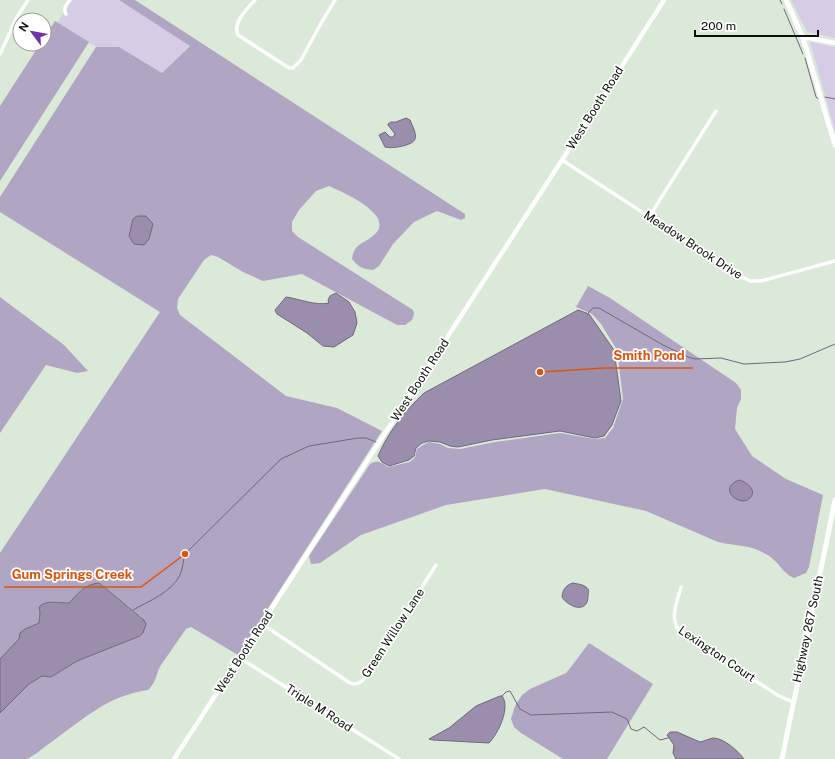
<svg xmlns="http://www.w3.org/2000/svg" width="835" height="759" font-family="'Public Sans',sans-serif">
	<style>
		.green { fill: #d6cce6 }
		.forest { fill: #b1a5c4 }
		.water { fill: #9b8ead; stroke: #70687c }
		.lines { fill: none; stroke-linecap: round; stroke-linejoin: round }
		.stream { stroke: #70687c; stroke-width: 1 }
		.minor { stroke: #fff; stroke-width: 3.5 }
		.tertiary { stroke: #fff; stroke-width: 4.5 }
		.secondary { stroke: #fff; stroke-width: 5 }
		.labels { text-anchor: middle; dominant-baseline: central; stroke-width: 3.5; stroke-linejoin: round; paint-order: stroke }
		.street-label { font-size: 12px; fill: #0b100a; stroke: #fff }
		.leader { fill: none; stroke: #dd550c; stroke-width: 1.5 }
		.callout-dot { fill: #dd550c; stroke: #fff; stroke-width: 1.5 }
		.callout-label { font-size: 13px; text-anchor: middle; font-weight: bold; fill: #dd550c; stroke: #fff; stroke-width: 3.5; stroke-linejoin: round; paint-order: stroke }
	</style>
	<rect width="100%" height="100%" fill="#dbe9d8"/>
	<g class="green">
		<polygon points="72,0 119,0 190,45 162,73 119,47 96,47 57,23"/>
		<polygon points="791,0 835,0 835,38 807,32"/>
		<polygon points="810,42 835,47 835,131"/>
	</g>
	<g class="forest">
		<path d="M119 0H135L465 214V218L461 220 437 211 414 222 393 244 379 266 373 270C363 269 358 267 352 259 354 243 364 244 374 235 397 215 342 192 329 186L316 191 299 210 292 222V231L298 237 413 310 414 314 412 320 405 325H397L302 274 263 281 243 272 218 257 211 255 204 260 178 299 177 308 180 315 286 396 337 408 382 431 238 655 191 627 186 629 161 665C155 675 158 680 148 690 106 696 83 720 50 743 44 747 34 756 27 759 22 759 7 759 0 759V713L29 684 42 676 51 677 77 661 140 636 143 618 99 583 81 590 69 603C60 602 46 599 39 607L40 613 39 623 25 629 20 639 0 659V553L160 312 0 212V197L96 47H119L162 73 190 46Z"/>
		<polygon points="55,21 89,42 0,181 0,106 40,44 44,44 44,38"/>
		<path d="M588 286 610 298 736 383 741 390V399L737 408 735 429 752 456 786 479 823 495 809 567 806 573 794 578C784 574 781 566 773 559 770 556 764 553 760 551 746 544 732 546 718 542L646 511 545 489 446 505 361 535 320 563 311 564 309 556 370 464C377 460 381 462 388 467L410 462 415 457 417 449 423 445 429 442 440 444 448 448 460 449 495 442 560 433 595 439 605 438 613 428 623 399 617 350 601 324 592 314 576 307Z"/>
		<polygon points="0,297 64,345 88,371 77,373 46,365 0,433"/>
		<polygon points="589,643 653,684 607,759 563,759 521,733 514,727 511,719 515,706 522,695 530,689 566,673 571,667"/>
	</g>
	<g class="water">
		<path d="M406 118 410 120C412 125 417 134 415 139 413 146 390 149 385 147L379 135 385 132 390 137H393L395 134 388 125V124L391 122H396Z"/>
		<polygon points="137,216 146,216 153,224 149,239 144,245 134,244 129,236 133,219"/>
		<path d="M336 293 349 302 355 312 357 323 353 335 334 347 323 346 307 333 277 314 275 310 286 297C300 299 315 306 329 303L328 300 330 296Z"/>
		<path d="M578 310 589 314 614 350 621 401 612 425 604 436 595 438 560 431 492 440 458 447 450 446 440 442 429 441 422 443 416 448 414 456 409 460 389 466 382 462 378 456C388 432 405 411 424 393Z"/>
		<path d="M739 480C745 481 758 490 750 498 741 508 716 489 739 480Z"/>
		<path d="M99 583 143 619 146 624 143 633 140 636 77 661 51 677 42 676 29 684 0 713V659L19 639 20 633 25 629 39 623 40 613 39 607C46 599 60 603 69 603 80 592 83 585 99 583Z"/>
		<path d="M573 583C577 584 582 584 586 587 589 589 589 591 588 595 588 598 588 601 586 604 580 612 566 604 562 597 563 589 566 585 573 583Z"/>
		<path d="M500 696H502C511 707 498 734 489 743L433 740 429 739 449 728 476 706Z"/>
		<path d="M670 732H677L700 742C705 741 708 739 713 738 724 738 738 751 744 759H676L673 753 674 745 667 735Z"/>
	</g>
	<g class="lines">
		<g class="stream">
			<polyline points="780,0 782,4"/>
			<polyline points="784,9 803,54"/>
			<polyline points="805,58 816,97 818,99"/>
			<polyline points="825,97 835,99"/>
			<polyline points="587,314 593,308 599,308 663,345 688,357 695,359 721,358 744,364 785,362 800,359 835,344"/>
			<path d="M133 610C149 601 172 592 180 575 183 569 183 560 185 554L281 459 309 446 358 438H366L376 442"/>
			<polyline points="502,696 506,692 510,691 520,709 531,715 612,712 627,719 631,729 637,731 644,727 660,740 668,738"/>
		</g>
		<g class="minor">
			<path d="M255 0C247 9 232 23 238 35L289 68H293L301 60 320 25 335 0"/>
			<path d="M66 14C63 9 66 5 70 0"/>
			<polyline points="0,54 17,17 28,0"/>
			<polyline points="562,160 742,277 750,281 761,281 835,261"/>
			<polyline points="649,217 716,111"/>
			<path d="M681 587C677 602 669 619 680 632L779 696 793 702"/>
			<path d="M262 624 350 683C355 685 358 684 362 681L436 565"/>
			<polyline points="240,658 399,759"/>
		</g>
		<g class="tertiary">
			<polyline points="803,38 810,38 835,43"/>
			<polyline points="174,759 562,160 664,0"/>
		</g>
		<g class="secondary">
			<polyline points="786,0 803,38 835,145"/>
			<polyline points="782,759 835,500"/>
		</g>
	</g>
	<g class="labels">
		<g class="street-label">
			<text transform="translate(595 108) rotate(-58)">West Booth Road</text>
			<text transform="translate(693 245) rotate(33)">Meadow Brook Drive</text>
			<text transform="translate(420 380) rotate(-57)">West Booth Road</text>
			<text transform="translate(808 629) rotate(-78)">Highway 267 South</text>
			<text transform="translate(393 633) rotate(-57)">Green Willow Lane</text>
			<text transform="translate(244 652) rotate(-57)">West Booth Road</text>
			<text transform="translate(717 654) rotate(34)">Lexington Court</text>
			<text transform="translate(319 708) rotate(33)">Triple M Road</text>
		</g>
	</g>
	<path class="leader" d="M540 372L605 368H693M185 554L141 587H4"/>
	<g class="callout-dot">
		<circle cx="540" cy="372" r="4"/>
		<circle cx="185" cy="554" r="4"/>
	</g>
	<g class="callout-label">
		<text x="649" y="360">Smith Pond</text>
		<text x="72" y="579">Gum Springs Creek</text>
	</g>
	<g transform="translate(32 32) rotate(302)"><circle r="19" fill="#ffffff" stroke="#9d9f9d"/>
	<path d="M0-3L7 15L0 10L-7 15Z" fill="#6f32a8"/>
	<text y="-6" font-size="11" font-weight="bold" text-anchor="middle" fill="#0b100a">N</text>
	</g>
	<path d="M695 30v6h123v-6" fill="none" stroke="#0b100a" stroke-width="2"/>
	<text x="701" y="30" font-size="12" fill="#0b100a" stroke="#ffffff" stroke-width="3" paint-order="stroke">200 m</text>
</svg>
